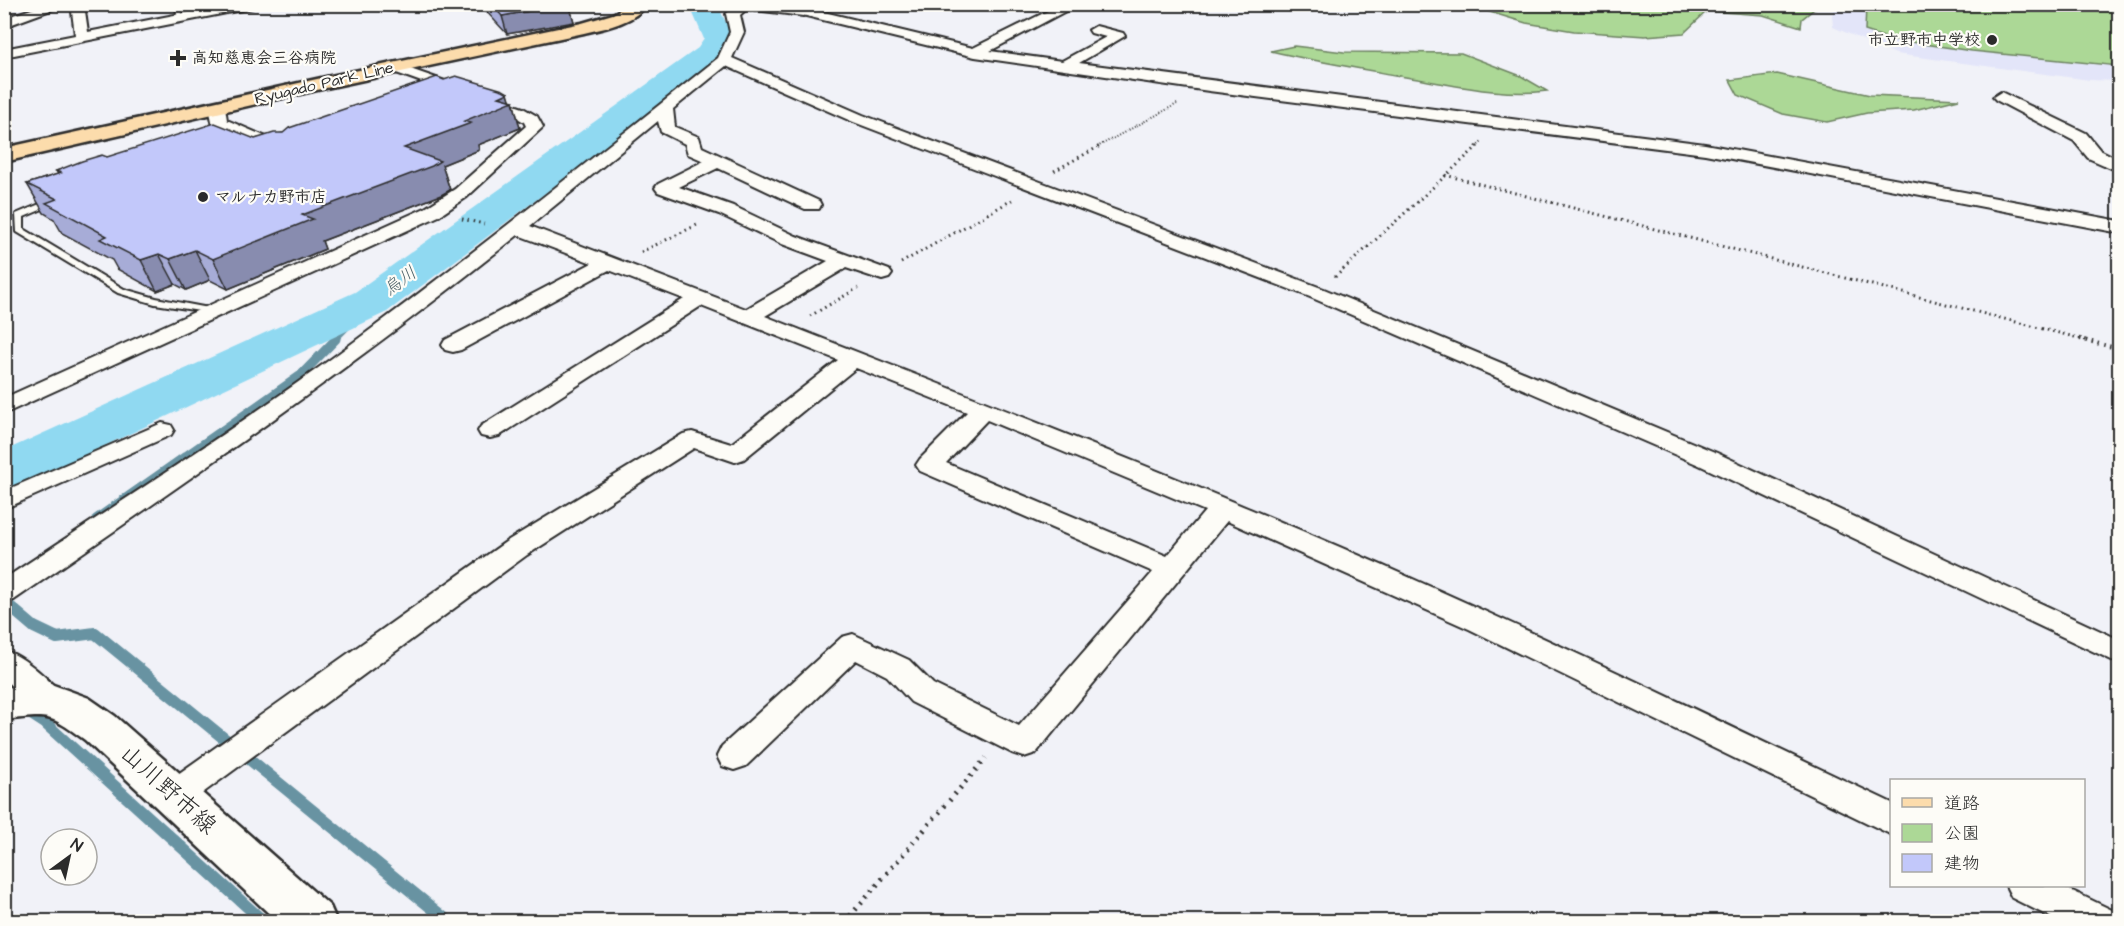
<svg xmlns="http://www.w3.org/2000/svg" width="2124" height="926" font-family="'Architects Daughter','Klee One',sans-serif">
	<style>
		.built { fill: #e3e5f9 }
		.green { fill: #acd896; stroke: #6c8260; stroke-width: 1.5 }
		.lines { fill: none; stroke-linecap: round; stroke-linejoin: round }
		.stream-far2 { stroke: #6893a2; stroke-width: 7 }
		.stream-far1 { stroke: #6893a2; stroke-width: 9 }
		.stream { stroke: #6893a2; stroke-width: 12 }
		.river { fill: #90d9f1; fill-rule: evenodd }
		.service-casing { stroke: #2b2b2b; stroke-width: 4 }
		.minor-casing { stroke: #2b2b2b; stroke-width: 4 }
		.tertiary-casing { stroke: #2b2b2b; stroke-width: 4 }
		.secondary-casing { stroke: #2b2b2b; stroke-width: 5 }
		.primary-casing { stroke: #2b2b2b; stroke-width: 5 }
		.path-far3 { stroke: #2b2b2b; stroke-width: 2; stroke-dasharray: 1 2; stroke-linecap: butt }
		.path-far2 { stroke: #2b2b2b; stroke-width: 3; stroke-dasharray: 1.5 4; stroke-linecap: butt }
		.path-far1 { stroke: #2b2b2b; stroke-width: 4; stroke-dasharray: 1.5 4.5; stroke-linecap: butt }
		.path { stroke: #2b2b2b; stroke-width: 5; stroke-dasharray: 2 6; stroke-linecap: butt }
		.service { fill: #fdfcf7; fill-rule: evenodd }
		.minor { fill: #fdfcf7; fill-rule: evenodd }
		.tertiary { fill: #fdfcf7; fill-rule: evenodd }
		.secondary { fill: #fdfcf7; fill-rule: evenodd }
		.primary { fill: #fcdcac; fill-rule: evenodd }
		.wall { fill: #a7acd7; stroke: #2b2b2b; stroke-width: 1.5 }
		.shaded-wall { fill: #888caf; stroke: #2b2b2b; stroke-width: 1.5 }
		.building { fill: #c2c8fa; stroke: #2b2b2b; stroke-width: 1.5 }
		.poi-dot { fill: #2b2b2b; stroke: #fdfcf7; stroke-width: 2 }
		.labels { text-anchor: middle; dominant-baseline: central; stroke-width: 4.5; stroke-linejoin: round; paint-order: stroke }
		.far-poi-label { font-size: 16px; font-weight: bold; fill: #2b2b2b; stroke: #fdfcf7; text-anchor: start }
		.far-street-label { font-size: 16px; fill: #2b2b2b; stroke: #fdfcf7 }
		.far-water-label { font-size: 18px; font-style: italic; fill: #495f66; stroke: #fdfcf7 }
		.near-street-label { font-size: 24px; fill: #2b2b2b; stroke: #fdfcf7 }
	</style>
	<rect width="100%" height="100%" fill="#f1f2f8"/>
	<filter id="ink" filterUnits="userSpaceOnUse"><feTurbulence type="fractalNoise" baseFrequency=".0167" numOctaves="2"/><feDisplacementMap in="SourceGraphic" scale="12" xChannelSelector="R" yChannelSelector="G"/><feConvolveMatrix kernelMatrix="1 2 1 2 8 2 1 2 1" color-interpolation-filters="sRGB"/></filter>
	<g filter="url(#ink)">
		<polygon class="built" points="1837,4 2119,5 2119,81 2090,80 1896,54 1833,27 1832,15"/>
		<g class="green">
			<polygon points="1467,5 1819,5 1802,19 1801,27 1763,15 1707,11 1684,33 1645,36 1574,31 1526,23"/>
			<polygon points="1866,5 2119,5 2119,66 1972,51 1890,39 1865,31"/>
			<path d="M1294 46 1344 52 1461 53 1521 76 1547 91C1502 97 1455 85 1411 78 1364 69 1317 62 1271 51Z"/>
			<polygon points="1777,74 1870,95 1959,99 1914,110 1867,113 1827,122 1783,114 1738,95 1730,80"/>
		</g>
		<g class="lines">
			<polyline class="stream-far2" points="334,340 371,302"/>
			<polyline class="stream-far1" points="96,519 301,375 336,339"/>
			<g class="stream">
				<polyline points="7,604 34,627 57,638 95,633 449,922"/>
				<polyline points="28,712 45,723 264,922"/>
			</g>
			<polygon class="river" points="689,4 717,4 734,39 721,61 387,312 24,484 4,489 4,451 355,292 698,48 704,39"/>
			<g class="service-casing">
				<g id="service">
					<polygon points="175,4 181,4 183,19 178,18"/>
					<polygon points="54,198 57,199 57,203 24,217 24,229 124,289 156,298 219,310 219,314 155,304 118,293 17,232 16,214"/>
				</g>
			</g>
			<g class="minor-casing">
				<g id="minor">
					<polygon points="47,4 67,4 4,27 4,18"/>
					<polygon points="71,4 84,4 88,32 230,4 258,4 252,8 4,57 4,49 75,35"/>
					<path d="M737 4H752L740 15 744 32 732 58 863 115 1324 289 1717 453 2120 640V664L1699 465 1310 297 851 121 726 66 673 109 675 127 699 137 702 147 819 201 821 205 819 209H805L718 168 679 187 733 206 796 236 889 270 892 274 889 278 882 280 846 268 765 316C985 402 1206 487 1422 583 1580 653 1735 729 1892 803V835L1469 629 1227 521 1036 753 1024 757 1012 753 911 702 887 676 856 660 746 766 734 770 722 766 717 756 722 746 842 637 853 634 909 660 933 684 1019 726 1153 572 920 471 916 465 920 459 967 412 856 368 744 459 735 462 694 448 527 555 185 806 173 810 161 806 156 796 161 786 507 541 683 434 692 432 731 444 838 360 701 306 499 436 490 438 481 436 478 431 481 426 684 299 609 270 461 350 453 352 445 350 442 345 445 340 592 263 518 235C356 365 186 482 14 600L4 603V579C117 504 230 432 339 353 468 258 593 158 718 58L730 32 726 14ZM658 121 661 132 685 144 688 154 704 161 658 184 655 188 658 192 719 214 782 244 828 261 746 309 530 226ZM987 420 1205 511 1167 556 946 463Z"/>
					<polygon points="1062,4 1079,4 990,51 1062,61 1106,37 1091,33 1089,30 1096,26 1123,33 1125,36 1079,63 1705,144 2120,221 2120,233 1705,154 1209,91 975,57 798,14 796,11 803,7 973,48"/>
					<polygon points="393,63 523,108 537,116 543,127 467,197 439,216 4,414 4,398 425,208 455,189 526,126 524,122 511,114 388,70 386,67 388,64"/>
					<polygon points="2001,92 2086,133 2100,150 2120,160 2120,172 2088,158 2074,141 1996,100 1993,97"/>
					<polygon points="217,102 225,107 227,120 292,148 294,152 292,156 280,156 213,126 209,107"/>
					<polygon points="162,423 171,425 174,430 171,435 4,509 4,491"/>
					<path d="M4 650C22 655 55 683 64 699L59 708C36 715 21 694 4 679Z"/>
					<polygon points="2006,886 2062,886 2112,910 2118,922 2060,922 2012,898"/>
				</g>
			</g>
			<g class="tertiary-casing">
				<polygon id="tertiary" points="739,4 790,4 809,8 811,11 803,16 747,9"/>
			</g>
			<g class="secondary-casing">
				<path id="secondary" d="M48 683 89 698 115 716 330 906 337 922H278L85 740C48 713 49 715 4 720V688Z"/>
			</g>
			<g class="primary-casing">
				<path id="primary" d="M630 4H648C633 23 606 28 584 33L326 88 4 162V148L326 77 582 23 613 14Z"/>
			</g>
			<g class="path-far3">
				<polyline points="1097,147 1177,104"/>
				<polyline points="1476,147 1482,142"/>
			</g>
			<g class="path-far2">
				<polyline points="1054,171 1100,146"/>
				<polyline points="1445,175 2086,340"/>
				<polyline points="462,219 484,224"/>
				<polyline points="641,252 699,224"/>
				<polyline points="901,263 1012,200"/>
				<polyline points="1335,277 1478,146"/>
				<polyline points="810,316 858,288"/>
			</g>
			<polyline class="path-far1" points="2080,339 2120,349"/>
			<polyline class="path" points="845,922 986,758"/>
			<use href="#service" class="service"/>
			<use href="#minor" class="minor"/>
			<use href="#tertiary" class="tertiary"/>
			<use href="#secondary" class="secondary"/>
			<use href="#primary" class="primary"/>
		</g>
		<g class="wall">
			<polygon points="482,4 569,4 574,22 507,34 483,8"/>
			<polygon points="444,80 508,93 510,101 513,101 520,128 478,145 479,150 442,165 450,190 441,195 322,241 325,249 228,289 210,280 186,290 175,284 157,291 117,269 112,260 62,233 54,219 44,213 27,184 58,174 56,171 107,157 255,139 283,133"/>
		</g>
		<g class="shaded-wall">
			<polygon points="569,4 574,22 507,34 502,16"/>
			<polygon points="508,93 511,102 513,101 520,128 478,145 479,150 442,165 450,190 441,195 322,241 325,249 228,289 213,259 302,215 404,148 499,97"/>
			<polygon points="195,250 210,280 186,290 170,259"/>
			<polygon points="159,254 175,284 157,291 141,260"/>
		</g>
		<g class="building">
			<polygon points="491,4 568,4 502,16"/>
			<polygon points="456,76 503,90 508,93 499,97 513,101 464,121 471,123 404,148 440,161 432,166 302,215 313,219 213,259 195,250 170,259 159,254 141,260 100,239 107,236 46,203 57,199 27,184 61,173 56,171 82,161 102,155 107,157 215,123 255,139 274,133 283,133 289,128 437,77 444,80"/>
		</g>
	</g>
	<g class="poi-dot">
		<circle cx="1992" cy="40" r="6"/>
		<path d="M175 49h6v6h6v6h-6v6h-6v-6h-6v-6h6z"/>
		<circle cx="203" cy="197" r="6"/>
	</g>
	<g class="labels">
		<g class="far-poi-label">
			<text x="1980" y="40" text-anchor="end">市立野市中学校</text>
			<text x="192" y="58">高知慈恵会三谷病院</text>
			<text x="215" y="197">マルナカ野市店</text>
		</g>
		<g class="far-street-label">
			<text transform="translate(324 83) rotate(-13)">Ryugado Park Line</text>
		</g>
		<g class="far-water-label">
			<text transform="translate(400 281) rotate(-36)">烏川</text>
		</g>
		<g class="near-street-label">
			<text transform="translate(168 790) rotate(42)">山川野市線</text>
		</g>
	</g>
	<rect width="2124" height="926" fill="none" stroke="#fdfcf7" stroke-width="24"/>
	<rect x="12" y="12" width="2100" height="902" fill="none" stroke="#2b2b2b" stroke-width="2" filter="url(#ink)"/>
	<rect x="1890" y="779" width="195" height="108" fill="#fdfcf7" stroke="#a9a8a5" stroke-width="1.5"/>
	<rect x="1902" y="798" width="30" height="9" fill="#fcdcac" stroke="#a9a8a5" stroke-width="1.5"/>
	<text x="1944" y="809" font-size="18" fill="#2b2b2b">道路</text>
	<rect x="1902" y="824" width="30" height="18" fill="#acd896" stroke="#a9a8a5" stroke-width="1.5"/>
	<text x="1944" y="839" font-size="18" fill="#2b2b2b">公園</text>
	<rect x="1902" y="854" width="30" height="18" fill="#c2c8fa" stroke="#a9a8a5" stroke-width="1.5"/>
	<text x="1944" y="869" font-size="18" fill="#2b2b2b">建物</text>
	<g transform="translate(69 857) rotate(33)"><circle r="28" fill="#fdfcf7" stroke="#a9a8a5" stroke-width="1.5"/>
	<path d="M0-4.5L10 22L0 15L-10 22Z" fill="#2b2b2b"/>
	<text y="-9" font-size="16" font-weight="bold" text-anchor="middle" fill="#2b2b2b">N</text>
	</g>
</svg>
